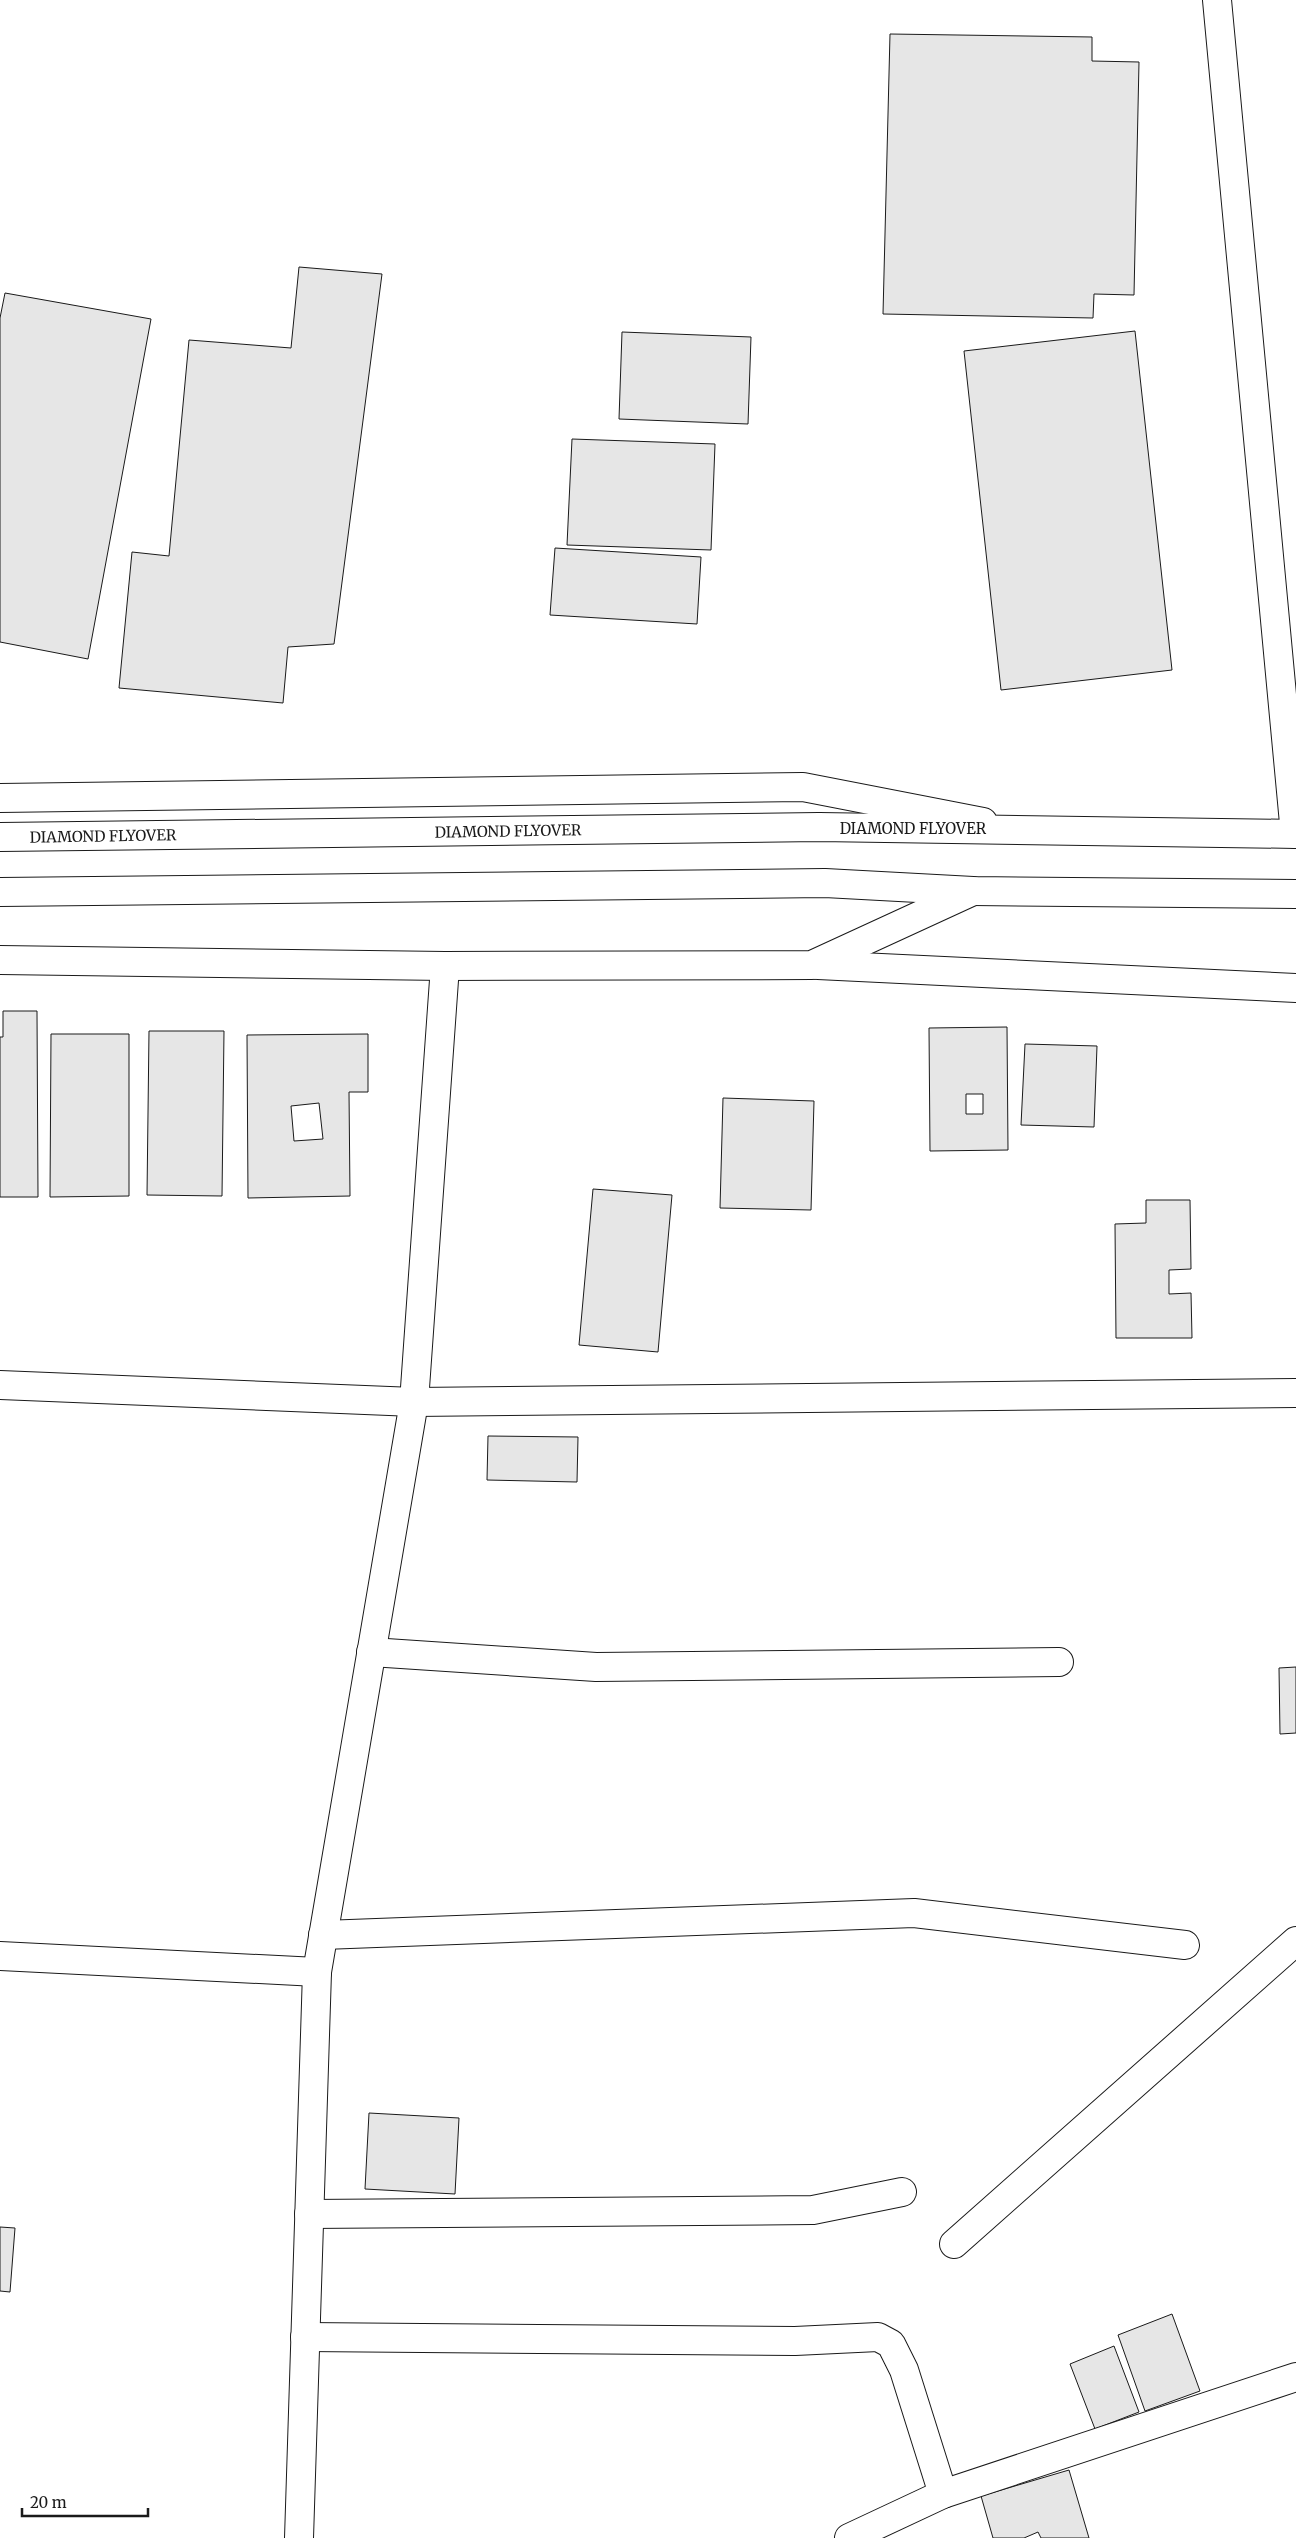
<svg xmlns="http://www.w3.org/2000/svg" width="1296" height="2538" font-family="Merriweather,serif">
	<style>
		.building { fill: #e6e6e6; stroke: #1a1a1a; fill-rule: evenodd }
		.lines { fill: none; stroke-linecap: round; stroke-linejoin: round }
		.minor-casing { stroke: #1a1a1a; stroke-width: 30 }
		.highway-casing { stroke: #1a1a1a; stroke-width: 30 }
		.minor { stroke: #fff; stroke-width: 28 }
		.highway { stroke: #fff; stroke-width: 28 }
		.labels { text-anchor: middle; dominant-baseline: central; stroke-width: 4; stroke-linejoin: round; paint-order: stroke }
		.street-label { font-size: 15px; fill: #1a1a1a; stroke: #fff }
	</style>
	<rect width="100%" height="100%" fill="#fff"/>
	<g class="building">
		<polygon points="890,34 1092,37 1092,61 1139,62 1134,295 1094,294 1093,318 883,314"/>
		<polygon points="299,267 382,274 334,644 288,647 283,703 119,688 132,552 169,556 189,340 291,348"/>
		<polygon points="5,293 151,319 88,659 0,642 0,318"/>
		<polygon points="1135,331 1172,670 1001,690 964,351"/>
		<polygon points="622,332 751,337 748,424 619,419"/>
		<polygon points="572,439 715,444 711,550 567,545"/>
		<polygon points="555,548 701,557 697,624 550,615"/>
		<polygon points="3,1011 37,1011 38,1197 0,1197 0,1037 3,1037"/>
		<path d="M1007 1027 1008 1150 930 1151 929 1028ZM966 1094H983V1114H966Z"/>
		<polygon points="149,1031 224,1031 222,1196 147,1195"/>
		<polygon points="51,1034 129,1034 129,1196 50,1197"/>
		<path d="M368 1034V1092H349L350 1196 248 1198 247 1035ZM319 1103 323 1139 294 1141 291 1106Z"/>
		<polygon points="1025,1044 1097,1046 1094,1127 1021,1125"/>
		<polygon points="723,1098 814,1101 811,1210 720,1208"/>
		<polygon points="593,1189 672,1195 658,1352 579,1345"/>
		<polygon points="1146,1200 1190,1200 1191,1269 1169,1270 1169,1294 1191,1293 1192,1338 1116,1338 1115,1224 1146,1223"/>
		<polygon points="488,1436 578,1437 577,1482 487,1480"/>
		<polygon points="1296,1667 1296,1733 1280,1734 1279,1668"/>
		<polygon points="369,2113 459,2118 455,2194 365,2189"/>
		<polygon points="0,2227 15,2228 10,2292 0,2291"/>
		<polygon points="1172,2314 1200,2391 1145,2411 1118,2335"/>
		<polygon points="1114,2346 1139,2412 1095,2429 1070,2364"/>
		<polygon points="1069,2470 1089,2538 1041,2538 1038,2532 1024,2538 993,2538 981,2496"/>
	</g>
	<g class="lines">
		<g class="minor-casing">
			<g id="minor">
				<polyline points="1217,0 1295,834"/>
				<polyline points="0,798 803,787 983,822"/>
				<polyline points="0,960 445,966 812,965 973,891"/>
				<polyline points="818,965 1296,988"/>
				<polyline points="0,1385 414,1402 1296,1393"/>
				<polyline points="371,1652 596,1667 1059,1662"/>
				<polyline points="323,1935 914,1913 1185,1945"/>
				<polyline points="0,1956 317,1972"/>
				<polyline points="309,2214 813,2210 902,2192"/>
				<polyline points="954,2244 1296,1941"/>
				<polyline points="305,2337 795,2341 878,2337 891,2344 904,2370 943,2494"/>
				<polyline points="299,2538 317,1972 414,1402 445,966"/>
				<polyline points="849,2538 943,2494 1296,2377"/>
			</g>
		</g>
		<g class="highway-casing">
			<g id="highway">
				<polyline points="0,837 819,827 1296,834"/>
				<polyline points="0,892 825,883 973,891 1296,894"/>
			</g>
		</g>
		<use href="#minor" class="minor"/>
		<use href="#highway" class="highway"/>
	</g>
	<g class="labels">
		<g class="street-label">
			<text x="913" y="828">DIAMOND FLYOVER</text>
			<text transform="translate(508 831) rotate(-1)">DIAMOND FLYOVER</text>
			<text transform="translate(103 836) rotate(-1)">DIAMOND FLYOVER</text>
		</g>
	</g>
	<path d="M22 2508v8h126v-8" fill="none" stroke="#1a1a1a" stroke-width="2.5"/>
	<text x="30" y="2508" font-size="15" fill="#1a1a1a" stroke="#ffffff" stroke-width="4" paint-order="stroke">20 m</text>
</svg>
